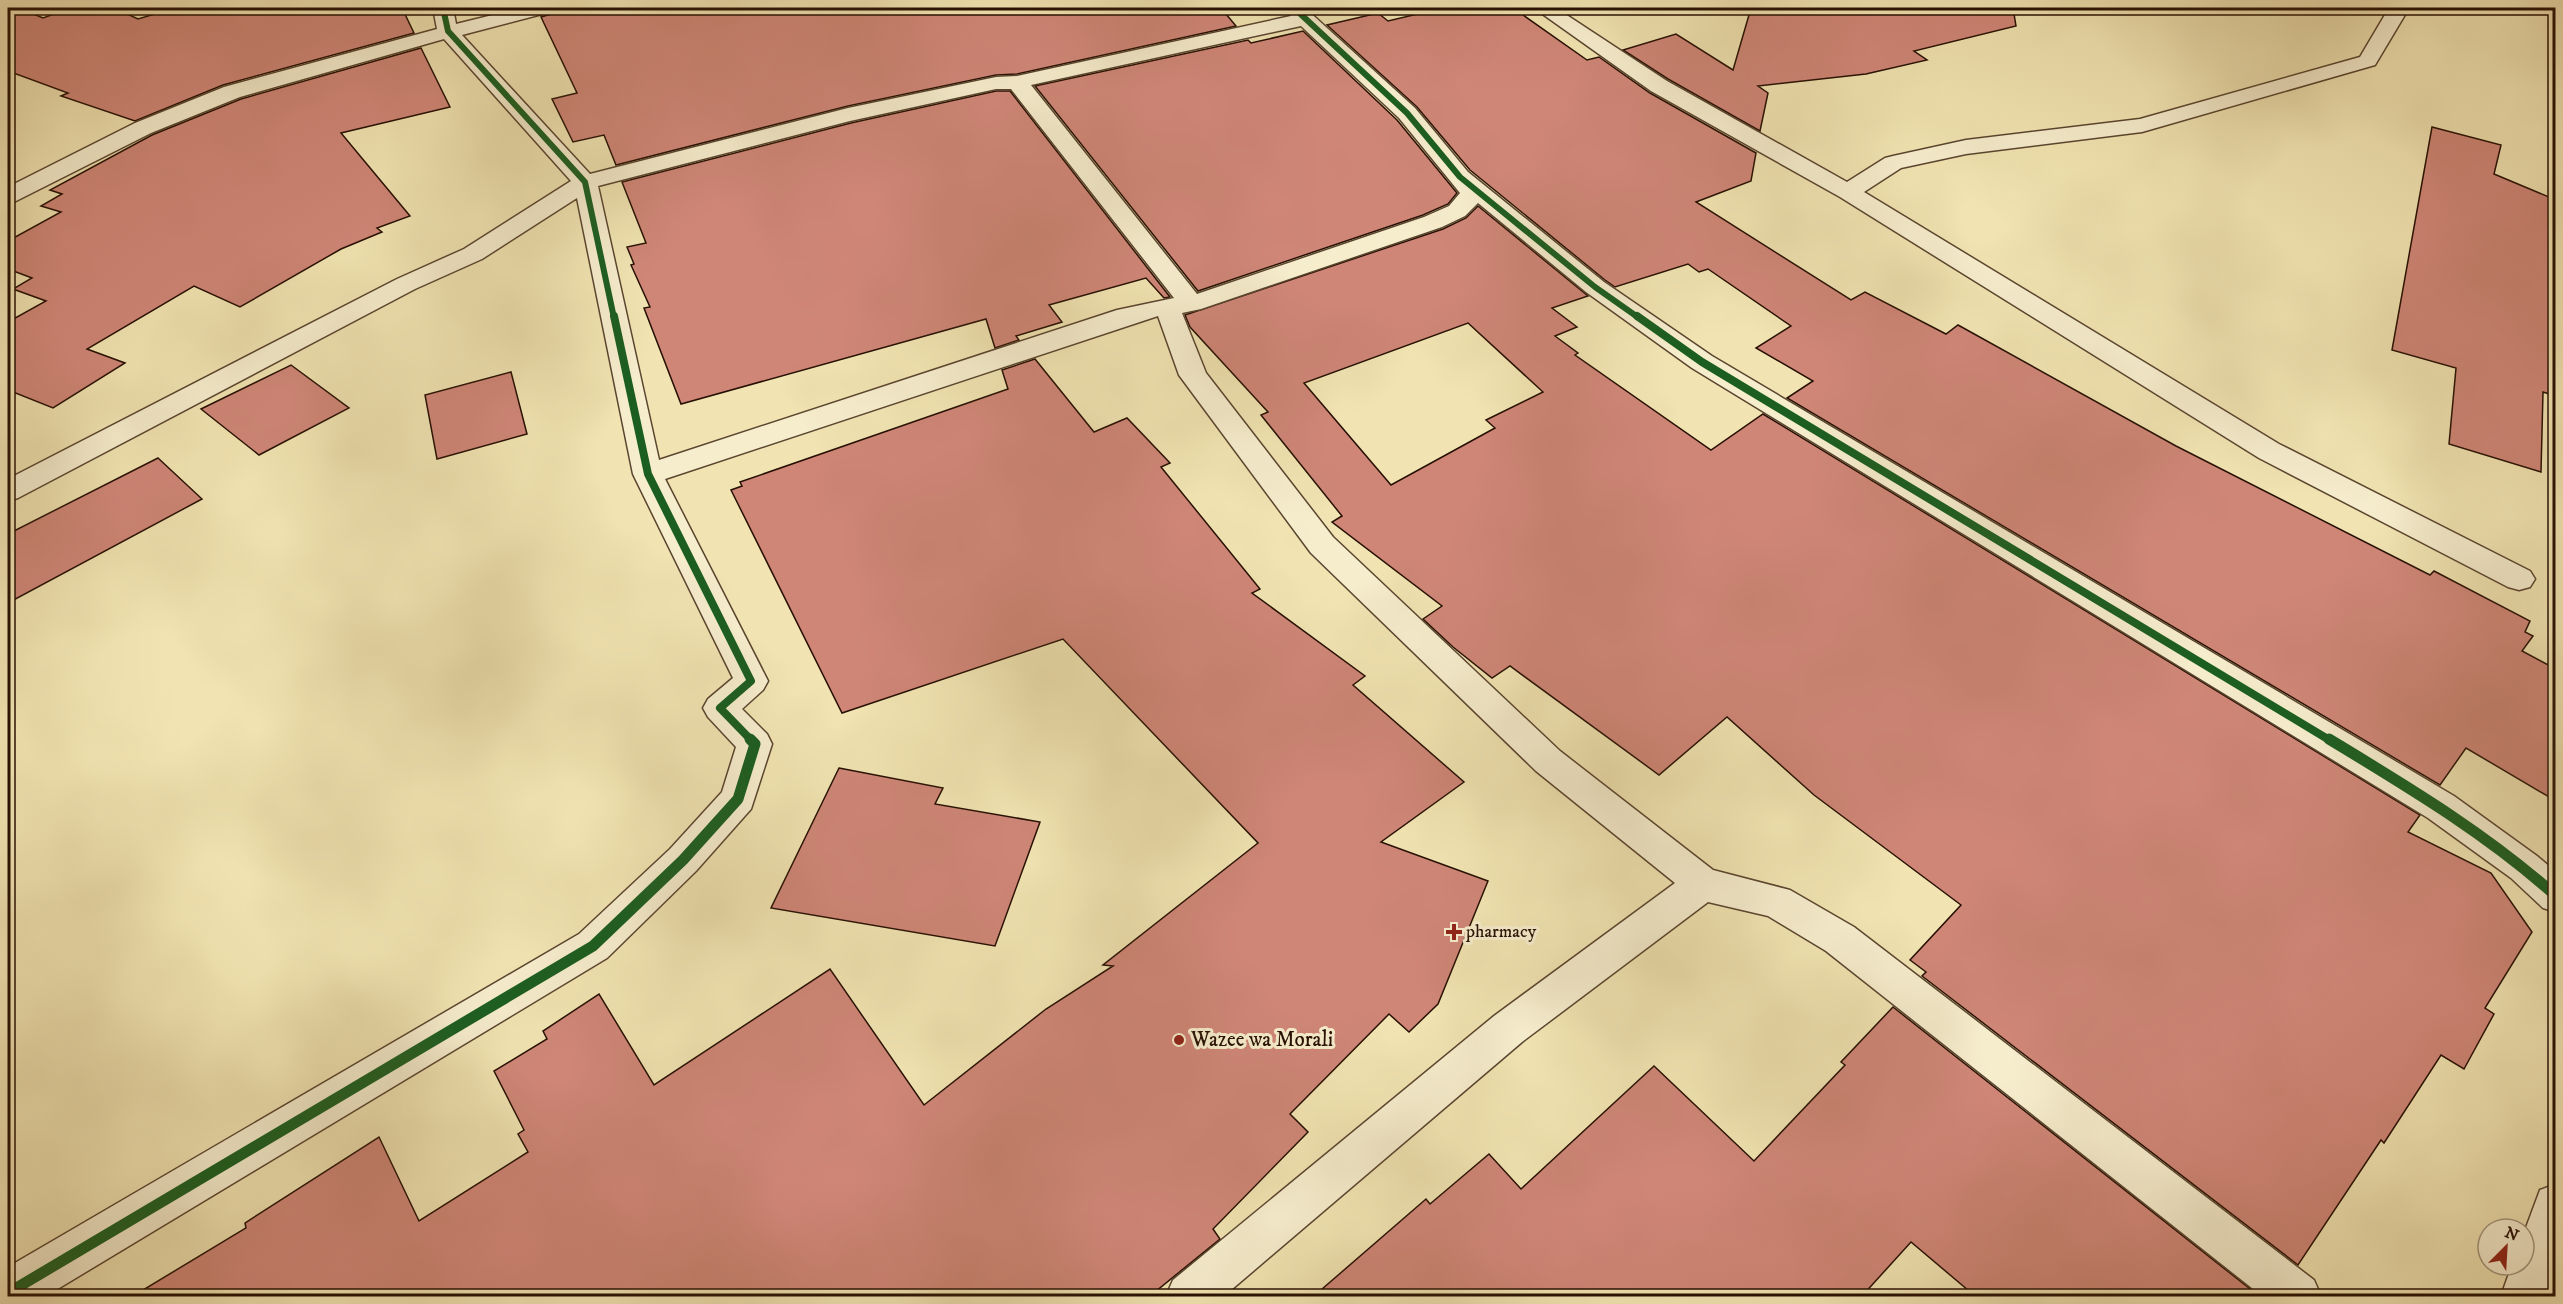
<svg xmlns="http://www.w3.org/2000/svg" width="2563" height="1304" font-family="'IM FELL DW Pica',serif">
	<style>
		.building { fill: #cf8677; stroke: #271003; stroke-width: 1.5; fill-rule: evenodd }
		.lines { fill: none; stroke-linecap: round; stroke-linejoin: round }
		.minor-casing { stroke: #5a452f; stroke-width: 3 }
		.minor { fill: #f6edcd; fill-rule: evenodd }
		.cycleway-far2-casing { stroke: #f6edcd; stroke-width: 8 }
		.cycleway-far1-casing { stroke: #f6edcd; stroke-width: 12 }
		.cycleway-casing { stroke: #f6edcd; stroke-width: 15 }
		.cycleway-far2 { stroke: #1b5e20; stroke-width: 6 }
		.cycleway-far1 { stroke: #1b5e20; stroke-width: 8 }
		.cycleway { stroke: #1b5e20; stroke-width: 11 }
		.poi-dot { fill: #8f2418; stroke: #f6edcd; stroke-width: 2 }
		.labels { text-anchor: middle; dominant-baseline: central; stroke-width: 6; stroke-linejoin: round; paint-order: stroke }
		.poi-label { font-size: 18px; fill: #271003; stroke: #f6edcd; text-anchor: start }
		.near-poi-label { font-size: 21px; fill: #271003; stroke: #f6edcd; text-anchor: start }
	</style>
	<rect width="100%" height="100%" fill="#f1e4b2"/>
	<filter id="stains"><feTurbulence type="fractalNoise" baseFrequency=".00333" numOctaves="4"/><feColorMatrix values="0 0 0 0 .2 0 0 0 0 .09 0 0 0 0 .02 0 0 0 .5 -.17"/></filter>
	<radialGradient id="worn" r=".72"><stop offset=".6" stop-color="#630" stop-opacity="0"/><stop offset="1" stop-color="#630" stop-opacity=".3"/></radialGradient>
	<g class="building">
		<polygon points="71,8 114,8 138,19 175,8 402,8 414,33 223,85 135,121 61,96 68,93 8,71 8,16 17,14 21,9 43,18"/>
		<polygon points="555,8 1221,8 1236,26 1017,74 996,75 848,106 616,165 604,135 573,142 552,99 577,93 541,17 551,14"/>
		<polygon points="1443,8 1513,8 1587,60 1599,57 1650,93 1756,153 1751,181 1696,202 1851,300 1865,292 1946,334 1958,325 2176,446 2430,575 2434,571 2530,621 2525,632 2533,636 2522,651 2556,669 2556,801 2466,748 2440,785 1787,398 1813,381 1756,348 1791,326 1708,269 1699,272 1688,264 1615,287 1605,280 1470,170 1417,107 1327,25 1378,13 1388,21"/>
		<polygon points="1751,8 2013,8 2016,26 1914,51 1927,60 1866,74 1758,86 1768,93 1760,131 1668,79 1623,50 1676,34 1733,70"/>
		<polygon points="1303,31 1397,120 1457,193 1448,204 1423,215 1198,291 1035,86 1248,40 1251,43"/>
		<polygon points="421,48 450,107 341,133 410,216 377,228 382,232 341,249 240,307 194,286 87,349 125,363 53,408 8,390 8,322 46,301 13,289 32,278 8,269 8,241 61,212 41,206 62,194 50,190 152,135 241,99"/>
		<polygon points="996,91 1010,91 1170,297 1164,298 1146,278 1049,305 1062,322 1016,336 1019,340 995,348 986,319 681,404 644,308 650,307 631,265 634,264 627,247 646,243 622,182 851,123"/>
		<polygon points="2432,127 2501,145 2494,174 2556,200 2556,396 2543,392 2541,472 2449,444 2456,368 2392,350"/>
		<path d="M1478 206 1588 296 1552 308 1577 327 1555 336 1578 353 1575 355 1711 450 1763 414 2420 815 2408 832 2491 873 2532 932 2485 1008 2494 1014 2464 1069 2441 1055 2384 1143 2381 1140 2298 1265 1922 976 1926 972 1910 960 1961 905 1814 795 1727 717 1659 775 1510 666 1492 678 1453 647 1423 619 1442 606 1332 522 1342 516 1261 415 1268 412 1190 327 1185 315 1443 229 1466 218ZM1468 323 1543 392 1486 420 1495 428 1391 485 1304 383Z"/>
		<polygon points="1035,359 1094,432 1127,418 1170,463 1161,467 1260,589 1252,593 1365,676 1353,685 1464,782 1381,842 1488,881 1438,1004 1409,1032 1389,1014 1290,1114 1308,1132 1213,1229 1220,1239 1150,1296 133,1296 246,1228 245,1223 379,1137 419,1221 528,1152 518,1134 524,1130 494,1071 547,1039 543,1031 599,994 654,1085 830,969 924,1105 1046,1009 1113,966 1103,965 1258,843 1063,639 842,713 731,490 742,486 740,482 1008,389 1002,370"/>
		<polygon points="291,365 349,408 259,455 201,409"/>
		<polygon points="511,372 527,434 437,459 425,395"/>
		<polygon points="158,458 202,499 8,603 8,534"/>
		<polygon points="839,768 943,788 935,804 1040,822 995,946 771,908"/>
		<polygon points="1893,1007 2259,1296 1975,1296 1911,1242 1862,1296 1314,1296 1426,1199 1430,1204 1489,1154 1521,1189 1654,1066 1754,1161 1845,1065 1841,1062"/>
	</g>
	<g class="lines">
		<g class="minor-casing">
			<g id="minor">
				<polygon points="8,8 19,8 16,12 8,14"/>
				<path d="M433 8H453L456 24 521 8H553L550 12 462 35 590 174 848 108 996 77 1017 76 1291 16 1284 8H1305L1415 108 1468 172 1604 282 1712 356 2454 796 2537 856 2556 872V912L2543 908 2511 878 2428 818 1692 368 1586 292 1478 203 1465 216 1442 227 1201 309 1182 313 1206 373 1333 537 1560 751 1713 870 1790 890 1854 927 2314 1280 2321 1296H2262L1826 951 1768 916 1708 902 1522 1042 1224 1296H1166L1173 1280 1494 1016 1675 883 1536 771 1311 553 1179 375 1158 316 665 479 768 681 763 690 742 709 767 734 772 744 751 809 696 871 607 958 46 1296H8V1267L579 934 670 849 722 792 736 747 708 717 703 708 708 699 733 678 633 474 577 198 482 259 415 289 18 498 8 501V479L397 279 464 249 571 181 444 39 240 97 151 133 16 201 8 203V187L135 123 224 87 437 29ZM1301 26 1399 118 1460 193 1449 206 1424 217 1197 294 1031 85ZM996 89H1011L1174 298 1117 310 659 460 598 186 850 121Z"/>
				<polygon points="1534,8 1556,8 1667,81 1847,182 1885,158 1893,156 1966,140 2140,119 2360,57 2389,8 2409,8 2375,65 2142,132 1966,154 1901,168 1864,192 2279,444 2530,571 2535,579 2530,587 2519,590 2508,587 2259,458 1840,197 1651,91"/>
				<polygon points="2556,1184 2556,1272 2547,1296 2501,1296 2512,1265 2524,1265 2524,1233 2540,1190"/>
			</g>
		</g>
		<use href="#minor" class="minor"/>
		<g class="cycleway-far2-casing">
			<g id="cycleway-far2">
				<polyline points="443,8 448,31 585,182 614,318"/>
				<polyline points="1294,8 1407,113 1460,177 1595,287 1639,318"/>
			</g>
		</g>
		<g class="cycleway-far1-casing">
			<g id="cycleway-far1">
				<polyline points="614,316 648,474 751,681 720,708 752,741"/>
				<polyline points="1637,316 1702,362 2331,741"/>
			</g>
		</g>
		<g class="cycleway-casing">
			<g id="cycleway">
				<path d="M2329 739C2408 787 2487 834 2556 896"/>
				<polyline points="8,1293 593,946 683,860 738,799 755,744 750,739"/>
			</g>
		</g>
		<use href="#cycleway-far2" class="cycleway-far2"/>
		<use href="#cycleway-far1" class="cycleway-far1"/>
		<use href="#cycleway" class="cycleway"/>
	</g>
	<g class="poi-dot">
		<path d="M1451 923h6v6h6v6h-6v6h-6v-6h-6v-6h6z"/>
		<circle cx="1179" cy="1040" r="6"/>
	</g>
	<g class="labels">
		<g class="poi-label">
			<text x="1466" y="932">pharmacy</text>
		</g>
		<g class="near-poi-label">
			<text x="1191" y="1040">Wazee wa Morali</text>
		</g>
	</g>
	<rect width="2563" height="1304" fill="none" stroke="#f1e4b2" stroke-width="30"/>
	<rect x="9" y="9" width="2545" height="1286" fill="none" stroke="#271003" stroke-width="3"/>
	<rect x="15" y="15" width="2533" height="1274" fill="none" stroke="#271003" stroke-width="1.5"/>
	<g transform="translate(2506 1247) rotate(24)"><circle r="28" fill="#f6edcd" stroke="#a3957c" stroke-width="1.5"/>
	<path d="M0-4.5L10 22L0 15L-10 22Z" fill="#8f2418"/>
	<text y="-9" font-size="16" font-weight="bold" text-anchor="middle" fill="#271003">N</text>
	</g>
	<rect width="100%" height="100%" filter="url(#stains)"/>
	<rect width="100%" height="100%" fill="url(#worn)"/>
</svg>
